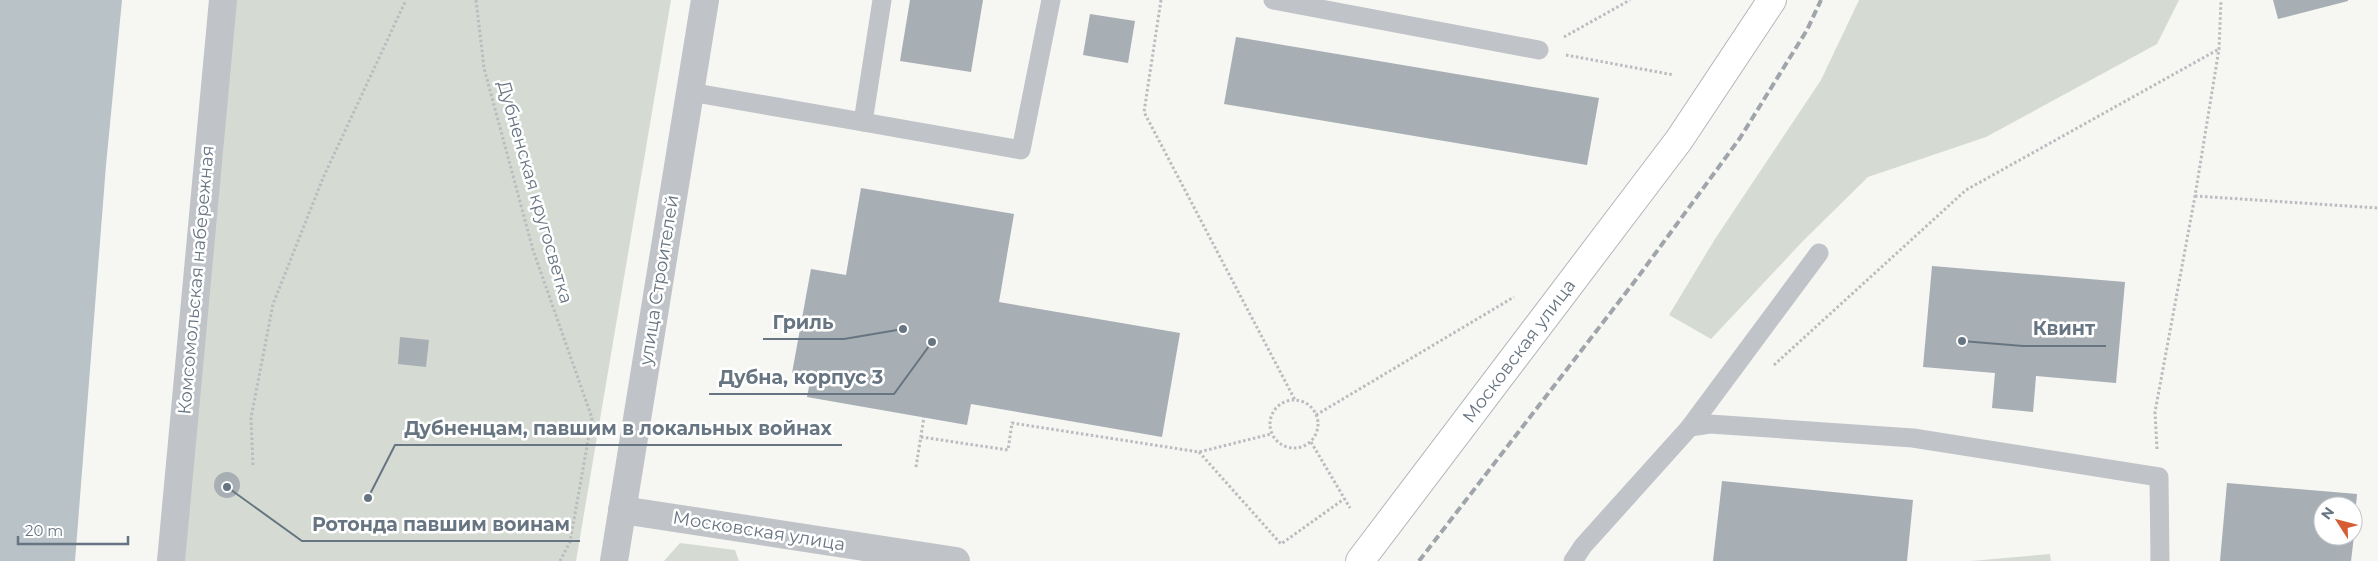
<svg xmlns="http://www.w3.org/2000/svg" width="2378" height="561" font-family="Montserrat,sans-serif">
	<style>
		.green { fill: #d5dbd3 }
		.water { fill: #b9c2c7 }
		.building { fill: #a7aeb4 }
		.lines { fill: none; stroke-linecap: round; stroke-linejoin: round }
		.secondary-casing { stroke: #b2b7bb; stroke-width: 30 }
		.path { stroke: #babcbf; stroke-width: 3; stroke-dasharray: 2.5 2.5; stroke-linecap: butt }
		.service { stroke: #c0c3c7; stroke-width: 19 }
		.pedestrian { stroke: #c0c3c7; stroke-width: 28 }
		.minor { stroke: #c0c3c7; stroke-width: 28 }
		.tertiary { stroke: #c0c3c7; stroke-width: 28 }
		.secondary { stroke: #fff; stroke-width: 28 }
		.rail { stroke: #9fa5ab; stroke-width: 4; stroke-dasharray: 8 4; stroke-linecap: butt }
		.labels { text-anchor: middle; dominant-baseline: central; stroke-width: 5; stroke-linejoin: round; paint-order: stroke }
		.street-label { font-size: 18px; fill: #677582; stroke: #fff }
		.leader { fill: none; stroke: #677582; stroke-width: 2 }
		.callout-dot { fill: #677582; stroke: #fff; stroke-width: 2 }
		.callout-label { font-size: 19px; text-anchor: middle; font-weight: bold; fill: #677582; stroke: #fff; stroke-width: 5; stroke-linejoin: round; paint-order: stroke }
	</style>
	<rect width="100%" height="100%" fill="#f6f6f3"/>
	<g class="green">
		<polygon points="236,0 671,0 576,561 177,561"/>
		<polygon points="1859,0 2179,0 2157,44 1986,137 1868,177 1803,241 1711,339 1669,315 1715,239 1821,80"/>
		<polygon points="680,543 735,550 739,561 664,561"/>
		<polygon points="2050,554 2051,561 1971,561"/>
	</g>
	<polygon class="water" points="0,0 122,0 106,165 75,561 0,561"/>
	<g class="building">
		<polygon points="910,0 983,0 971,72 900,61"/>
		<polygon points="2273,0 2348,0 2348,1 2278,19"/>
		<polygon points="1090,14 1135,21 1128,63 1083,55"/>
		<polygon points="1236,37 1599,98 1587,165 1224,104"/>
		<polygon points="861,188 1014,214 999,302 1180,333 1162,437 971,404 967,425 807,397 811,377 792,373 811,269 846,275"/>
		<polygon points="1932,266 2125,282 2116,383 2036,376 2033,412 2013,410 1992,408 1995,373 1923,367"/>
		<polygon points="400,337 429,340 426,367 398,364"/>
		<circle cx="227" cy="485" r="13"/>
		<polygon points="1722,481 1913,500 1907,561 1713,561"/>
		<polygon points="2227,483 2357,494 2354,528 2353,506 2323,506 2323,536 2354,536 2351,561 2220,561"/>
	</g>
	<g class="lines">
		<g class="secondary-casing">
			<polyline id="secondary" points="1360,561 1679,140 1772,0"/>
		</g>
		<g class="path">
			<polyline points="476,0 484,68 533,250 592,418 570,542 560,561"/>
			<polyline points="1161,0 1144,112 1295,400"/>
			<polyline points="1564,37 1630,0"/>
			<polyline points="1566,55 1674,75"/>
			<polyline points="2195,196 2378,208"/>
			<polyline points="1774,365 1966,190 2219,49"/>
			<circle cx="1294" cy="424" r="24"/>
			<polyline points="1316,415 1514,297"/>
			<polyline points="921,437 1008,450 1012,423 1199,452 1271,434"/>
			<polyline points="1311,442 1350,508"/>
			<polyline points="2157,449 2155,412 2195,196 2219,49 2221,0"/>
			<polyline points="1199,452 1281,544 1344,499"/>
			<polyline points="253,465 251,418 273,304 323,178 406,0"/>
			<polyline points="916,467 924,417"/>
		</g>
		<g class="service">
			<polyline points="1273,0 1539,50"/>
			<polyline points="690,92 863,122 882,0"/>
			<polyline points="863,122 1021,150 1051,0"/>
			<polyline points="1819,253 1690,427 1710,424 1913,438 2159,477 2160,561"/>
			<polyline points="1573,561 1583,546 1690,427"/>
		</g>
		<polyline class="pedestrian" points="171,561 223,0"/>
		<polyline class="minor" points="622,510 956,561"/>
		<polyline class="tertiary" points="614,561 705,0"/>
		<use href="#secondary" class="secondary"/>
		<polyline class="rail" points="1419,561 1638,277 1740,138 1807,30 1821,0"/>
	</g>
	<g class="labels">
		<g class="street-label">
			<text transform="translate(535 192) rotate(74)">Дубненская кругосветка</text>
			<text transform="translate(196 280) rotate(-85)">Комсомольская набережная</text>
			<text transform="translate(659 280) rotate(-81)">улица Строителей</text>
			<text transform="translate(1519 351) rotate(-53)">Московская улица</text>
			<text transform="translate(759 531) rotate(9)">Московская улица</text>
		</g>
	</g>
	<path class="leader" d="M903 329L844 339H763M1962 341L2023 346H2106M932 342L894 394H709M368 498L395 445H842M227 487L302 541H580"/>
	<g class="callout-dot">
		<circle cx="903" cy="329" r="5"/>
		<circle cx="1962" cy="341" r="5"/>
		<circle cx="932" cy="342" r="5"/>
		<circle cx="368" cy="498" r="5"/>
		<circle cx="227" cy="487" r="5"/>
	</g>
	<g class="callout-label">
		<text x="803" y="329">Гриль</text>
		<text x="2064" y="335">Квинт</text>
		<text x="801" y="384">Дубна, корпус 3</text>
		<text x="618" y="435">Дубненцам, павшим в локальных войнах</text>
		<text x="441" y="531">Ротонда павшим воинам</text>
	</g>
	<g transform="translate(2338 521) rotate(306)"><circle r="24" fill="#ffffff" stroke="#c2c8cd"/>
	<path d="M0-4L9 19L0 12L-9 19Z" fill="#d65d33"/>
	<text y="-8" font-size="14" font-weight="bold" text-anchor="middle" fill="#677582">N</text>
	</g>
	<path d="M18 536v8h110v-8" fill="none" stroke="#677582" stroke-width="2.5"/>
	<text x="25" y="536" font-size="15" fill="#677582" stroke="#ffffff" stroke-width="4" paint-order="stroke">20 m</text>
</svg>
